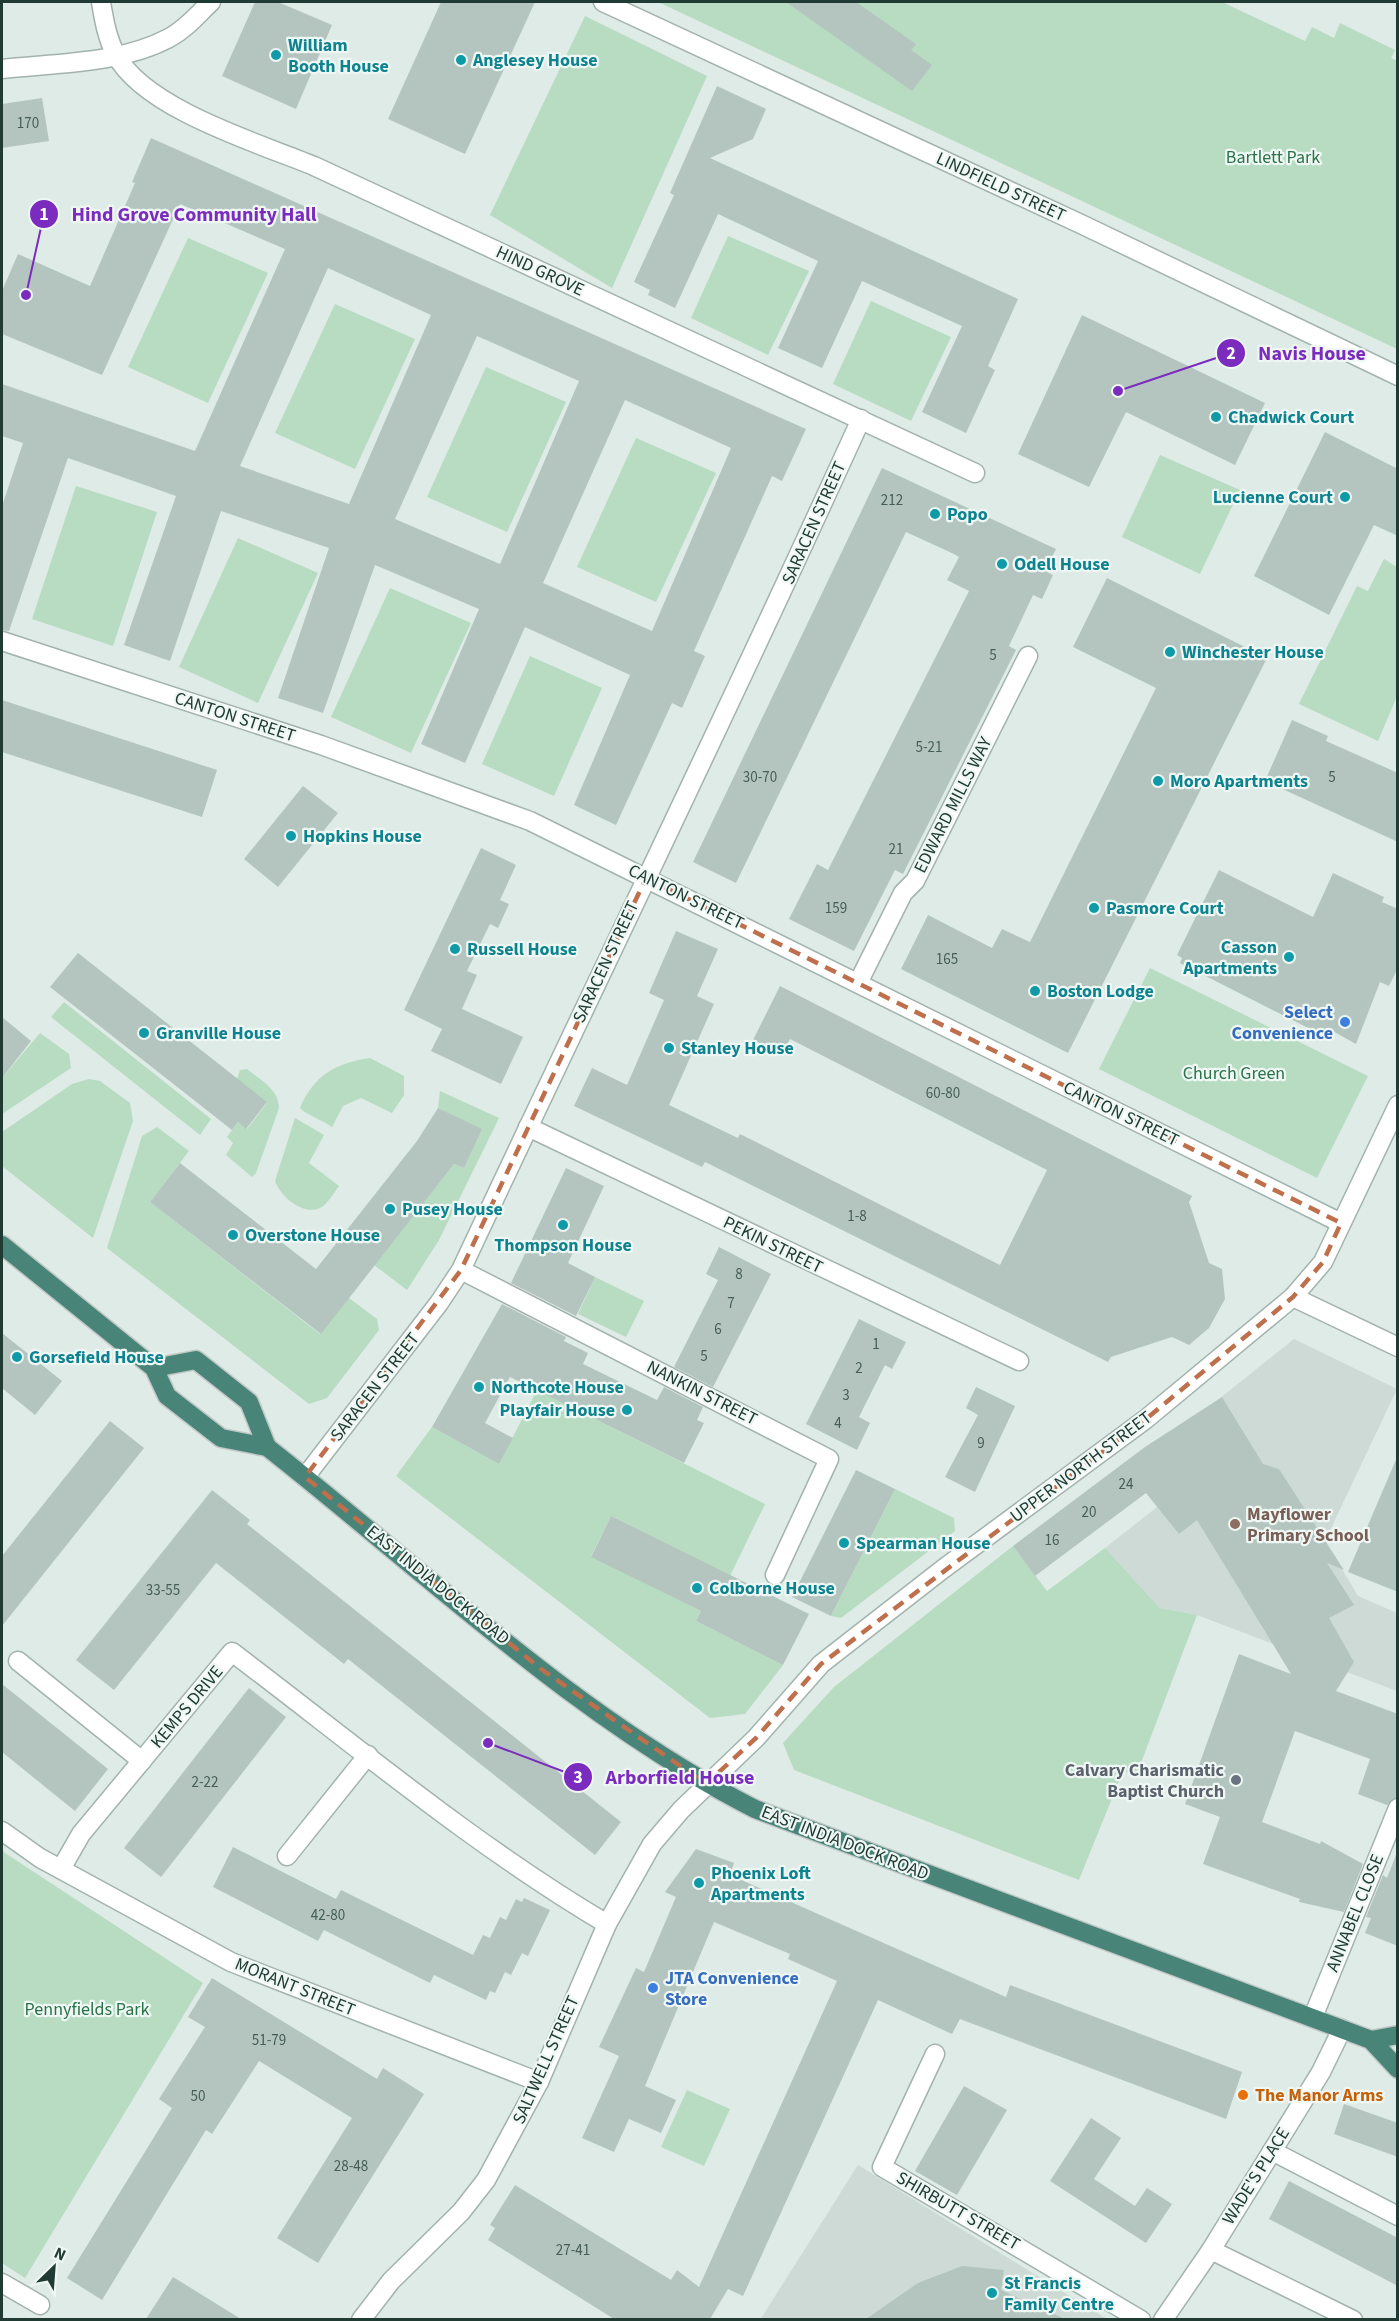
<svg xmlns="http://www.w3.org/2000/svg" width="1399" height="2321" font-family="'Source Sans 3',sans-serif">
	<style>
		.built { fill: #cddad5 }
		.green { fill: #b7dcc2 }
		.building { fill: #b4c5bf; fill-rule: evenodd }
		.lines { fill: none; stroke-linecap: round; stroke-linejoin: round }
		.minor-casing { stroke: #a2b3ad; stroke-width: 21 }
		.tertiary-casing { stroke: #a2b3ad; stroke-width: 21 }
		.trunk-casing { stroke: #c1c8c6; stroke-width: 21 }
		.minor { stroke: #fff; stroke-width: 18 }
		.tertiary { stroke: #fff; stroke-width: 18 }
		.trunk { stroke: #488478; stroke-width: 18 }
		.marked { fill: none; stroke: #be6f4c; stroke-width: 4.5; stroke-dasharray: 12 8; stroke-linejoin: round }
		.culture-dot { fill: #0f9aa8; stroke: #eff7f4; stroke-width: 2 }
		.shop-dot { fill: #3f7fe0; stroke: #eff7f4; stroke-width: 2 }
		.education-dot { fill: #8d6e63; stroke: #eff7f4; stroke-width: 2 }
		.worship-dot { fill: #6b7280; stroke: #eff7f4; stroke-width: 2 }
		.food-dot { fill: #e8710a; stroke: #eff7f4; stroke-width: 2 }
		.labels { text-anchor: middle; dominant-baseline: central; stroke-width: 4.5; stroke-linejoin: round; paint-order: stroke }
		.number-label { font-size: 15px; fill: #455e57 }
		.culture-label { font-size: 18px; font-weight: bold; fill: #0d838f; stroke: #eff7f4; text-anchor: start }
		.park-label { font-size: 18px; fill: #2a7248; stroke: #eff7f4 }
		.street-label { font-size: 18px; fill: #203b34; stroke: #eff7f4 }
		.shop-label { font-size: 18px; font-weight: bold; fill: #366cbe; stroke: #eff7f4; text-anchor: end }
		.education-label { font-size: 18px; font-weight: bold; fill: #785e54; stroke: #eff7f4; text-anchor: start }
		.worship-label { font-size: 18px; font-weight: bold; fill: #5b616d; stroke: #eff7f4; text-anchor: end }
		.food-label { font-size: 18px; font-weight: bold; fill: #c56008; stroke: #eff7f4; text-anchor: start }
		.leader { fill: none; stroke: #7b2cbf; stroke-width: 2 }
		.callout-dot { fill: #7b2cbf; stroke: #eff7f4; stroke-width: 2 }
		.mark-label { font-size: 18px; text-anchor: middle; font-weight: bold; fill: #fff }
		.callout-label { font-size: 20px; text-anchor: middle; font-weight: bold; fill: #7b2cbf; stroke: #eff7f4; stroke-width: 4.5; stroke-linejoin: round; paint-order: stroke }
	</style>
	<rect width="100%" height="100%" fill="#dfebe6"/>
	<g class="built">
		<polygon points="1294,1339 1397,1389 1325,1541 1358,1596 1397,1613 1397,1691 1197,1615 1160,1608 1105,1548 1175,1493 1219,1399"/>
		<polygon points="858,2165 1107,2319 760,2320"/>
	</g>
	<g class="green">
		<polygon points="658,2 1222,2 1305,41 1312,27 1334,38 1340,23 1395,50 1391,58 1397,61 1397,349"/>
		<polygon points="585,16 707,76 612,288 490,215"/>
		<polygon points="728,236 809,271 768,355 691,318"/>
		<polygon points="188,238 268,273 208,403 128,367"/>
		<polygon points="871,301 951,337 911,421 833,384"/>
		<polygon points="335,304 415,339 355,469 275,433"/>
		<polygon points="486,367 566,402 507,532 427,497"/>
		<polygon points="636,438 716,473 656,602 577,567"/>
		<polygon points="1160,455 1240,490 1200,574 1122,537"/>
		<polygon points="76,486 157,512 113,646 32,619"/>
		<polygon points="238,538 318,573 258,703 179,667"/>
		<polygon points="1384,559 1397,567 1397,696 1378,741 1299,704 1357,586 1368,591"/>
		<polygon points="390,588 471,623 411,753 331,717"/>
		<polygon points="530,656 602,688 554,796 482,764"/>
		<polygon points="1150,968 1368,1076 1317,1178 1099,1069"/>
		<polygon points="64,1002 211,1119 200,1135 51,1017"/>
		<polygon points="40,1033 69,1054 71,1068 2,1114 2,1078"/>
		<path d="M370 1058 404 1076V1095L392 1113 361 1098 343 1106 332 1127C324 1121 305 1114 300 1108 314 1075 336 1063 370 1058Z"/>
		<path d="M247 1069C260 1080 279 1089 279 1108L256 1173 252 1177 226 1155 233 1143 227 1137 238 1122 247 1129 267 1103 237 1079 240 1070Z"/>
		<polygon points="89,1079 100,1081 130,1103 133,1121 93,1238 2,1166 2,1132 72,1084"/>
		<polygon points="440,1091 499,1118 439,1240 407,1290 374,1265 454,1164 464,1168 481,1130 438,1108"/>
		<path d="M295 1118 324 1135 309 1163 339 1186C334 1193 327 1205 320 1208 303 1216 280 1196 275 1181Z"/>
		<polygon points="157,1127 189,1151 150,1202 320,1334 349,1298 377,1319 379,1330 327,1398 309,1404 107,1248 142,1136"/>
		<polygon points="595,1277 644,1301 626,1337 578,1314"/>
		<polygon points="537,1390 765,1504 730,1576 611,1516 591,1556 701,1611 696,1621 783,1665 745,1714 710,1718 396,1476 432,1427 499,1464"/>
		<polygon points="895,1489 954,1518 955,1531 841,1618 831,1616"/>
		<polygon points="1013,1546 1047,1591 1105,1548 1160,1608 1197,1615 1136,1776 1123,1771 1079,1880 794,1770 783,1743 834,1687"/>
		<polygon points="2,1851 203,1983 25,2278 2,2263"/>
		<polygon points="687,2090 730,2109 704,2166 661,2147"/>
	</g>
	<g class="building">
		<polygon points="255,2 278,2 332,25 296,109 222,76"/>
		<polygon points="441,2 535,2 465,154 388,119"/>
		<polygon points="786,2 856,2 916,44 911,50 932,65 912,91"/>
		<polygon points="717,86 766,109 753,139 710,158 1018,299 988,366 995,370 966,433 922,412 962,326 862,281 822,368 778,348 818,261 718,214 675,308 648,295 650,290 634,282 674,195 670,193"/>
		<polygon points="42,98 49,141 2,148 2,104"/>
		<path d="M151 138 806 429 782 481 772 476 694 651 705 656 682 708 672 703 616 825 574 805 630 675 525 627 465 763 421 744 479 609 375 565 323 713 278 698 329 548 221 511 170 661 124 645 176 496 68 458 9 631 2 630V506L23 443 2 436V384L195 451 285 249 180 204 102 375 2 334V291L18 254 90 286 135 183 132 182ZM328 268 431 315 349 504 240 466ZM477 336 579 381 500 564 395 519ZM625 400 731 448 652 631 543 583Z"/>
		<polygon points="1082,315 1265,403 1235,465 1126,412 1089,487 1018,454"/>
		<polygon points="1325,432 1398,469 1398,536 1374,525 1329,615 1254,576"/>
		<polygon points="882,468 1056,549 1045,571 1053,575 1042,599 1033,595 1009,646 1016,650 903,874 895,870 854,951 789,919 817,864 828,870 969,591 947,580 959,557 954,554 906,532 736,883 693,862"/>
		<polygon points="1107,578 1267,658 1068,1053 901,969 928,915 992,948 1002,929 1030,942 1156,688 1073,647"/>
		<polygon points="2,700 217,770 202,817 2,752"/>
		<polygon points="1292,720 1328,736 1326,741 1398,773 1398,842 1265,781"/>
		<polygon points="303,786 338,813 278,887 244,859"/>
		<polygon points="481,848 516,865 500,900 509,904 498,928 490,924 467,971 477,975 462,1009 523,1037 501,1084 431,1051 442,1029 404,1010"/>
		<polygon points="1219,870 1313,917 1333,873 1384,897 1382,902 1398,909 1398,968 1389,986 1380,982 1356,1044 1329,1029 1324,1036 1180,963 1182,958 1177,955"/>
		<polygon points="676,931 718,949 697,996 714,1004 669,1105 738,1138 740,1134 1000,1265 1047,1170 790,1039 782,1054 753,1040 780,986 1192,1196 1189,1202 1209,1263 1222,1269 1225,1299 1209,1328 1189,1345 1172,1337 1111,1357 1108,1362 705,1162 702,1167 574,1106 592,1068 627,1085 664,1000 649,993"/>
		<polygon points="78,953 267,1102 246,1129 238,1122 232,1130 50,987"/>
		<polygon points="2,1017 31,1041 2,1078"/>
		<polygon points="438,1108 482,1129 464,1168 454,1164 321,1334 150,1202 180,1163 316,1269 417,1141"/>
		<polygon points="566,1168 604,1186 568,1263 595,1277 576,1316 511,1283"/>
		<polygon points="719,1247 771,1274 713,1387 674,1367 718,1280 706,1274"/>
		<polygon points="502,1304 566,1337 564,1341 588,1353 583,1364 657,1400 664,1387 703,1407 697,1420 704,1423 684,1463 510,1377 485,1423 513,1438 499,1464 432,1427"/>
		<polygon points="859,1319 906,1342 892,1369 885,1365 859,1417 870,1423 857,1450 806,1424"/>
		<polygon points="2,1333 62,1381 35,1415 2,1388"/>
		<polygon points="976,1387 1015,1406 975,1492 945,1477 978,1415 966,1408"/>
		<polygon points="1222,1397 1263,1464 1279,1469 1344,1570 1327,1563 1354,1605 1329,1618 1354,1662 1336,1691 1398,1714 1398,1797 1387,1805 1358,1794 1370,1759 1295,1731 1262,1822 1320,1844 1321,1841 1363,1864 1344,1912 1299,1902 1300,1899 1203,1864 1220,1817 1185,1804 1239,1654 1291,1674 1197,1520 1179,1534 1146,1493 1035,1576 1013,1546 1145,1447"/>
		<polygon points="110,1421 144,1448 2,1626 2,1556"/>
		<polygon points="1398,1455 1398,1592 1348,1572"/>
		<polygon points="856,1470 895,1489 831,1616 792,1597"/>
		<polygon points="212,1490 250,1520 247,1524 621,1822 595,1855 348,1659 344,1664 216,1563 114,1690 76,1660"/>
		<polygon points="611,1516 809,1614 783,1665 696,1621 701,1611 591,1557"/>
		<polygon points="2,1684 108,1769 75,1811 2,1752"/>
		<polygon points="249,1688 286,1717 161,1877 124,1848"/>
		<polygon points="233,1847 336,1899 341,1890 473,1955 483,1935 490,1938 500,1917 506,1920 516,1899 522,1902 524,1898 550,1910 528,1956 522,1953 511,1975 505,1972 495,1993 490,1991 486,2000 434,1975 430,1983 324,1930 318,1941 213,1887"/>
		<polygon points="696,1849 734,1863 730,1875 1006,1997 1010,1985 1242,2072 1226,2119 960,2019 952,2034 878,2000 743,2296 728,2289 710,2319 614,2319 488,2240 495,2228 490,2225 515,2185 671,2280 677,2270 699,2287 837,1981 788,1959 790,1954 714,1922 645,2086 676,2100 661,2133 629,2119 614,2152 582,2138 619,2056 599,2047 636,1968 644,1972 676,1897 665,1892"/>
		<polygon points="1396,1855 1398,1855 1398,1946 1365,1933 1371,1918 1366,1917 1383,1875 1387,1878"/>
		<polygon points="212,1978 377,2079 383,2068 424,2094 318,2263 277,2238 352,2118 259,2061 212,2134 206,2130 102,2300 67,2278 172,2108 159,2099 205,2027 188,2017"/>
		<polygon points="964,2086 1007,2110 957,2195 915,2171"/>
		<polygon points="1344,2104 1398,2123 1398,2157 1334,2134"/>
		<polygon points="1091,2118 1121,2138 1094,2179 1135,2206 1147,2188 1172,2204 1146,2243 1050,2181"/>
		<polygon points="1289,2181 1398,2238 1398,2286 1269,2219"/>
		<polygon points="962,2266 1004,2270 1001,2290 1065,2319 866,2319 918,2283"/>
		<polygon points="173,2277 241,2319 146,2319"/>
	</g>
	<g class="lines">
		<g class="minor-casing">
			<g id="minor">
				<path d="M101 2C104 20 107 38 116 55 145 109 258 143 314 166L975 473"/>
				<polyline points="603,2 1083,225 1398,376"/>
				<path d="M2 69C56 63 120 64 169 38 186 29 198 14 211 2"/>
				<polyline points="2,641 321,745 530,821 1341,1223"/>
				<polyline points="858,983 903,893 915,881 1028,656"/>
				<polyline points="528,1127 1019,1361"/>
				<polyline points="461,1270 829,1459 775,1575"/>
				<polyline points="1293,1297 1398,1347"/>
				<path d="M305 1477 439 1303 461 1270C594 986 732 704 861 419"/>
				<polyline points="18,1661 142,1761"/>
				<polyline points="2,1831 40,1858 231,1962 539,2082"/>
				<polyline points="287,1856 368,1755"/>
				<path d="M61 1869 81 1834 232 1652C355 1745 475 1846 607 1924"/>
				<polyline points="1313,2017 1398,1808"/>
				<polyline points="935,2054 882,2167 1141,2320"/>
				<polyline points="1272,2151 1398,2216"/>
				<polyline points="1211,2250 1353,2320"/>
				<polyline points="2,2283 40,2305"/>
				<polyline points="1163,2320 1211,2250 1321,2072 1342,2029"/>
			</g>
		</g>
		<g class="tertiary-casing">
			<polyline id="tertiary" points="361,2320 391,2281 461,2212 486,2180 539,2082 607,1924 652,1844 681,1810 756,1738 821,1664 943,1569 1146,1419 1293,1297 1323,1262 1398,1105"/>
		</g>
		<g class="trunk-casing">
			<g id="trunk">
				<path d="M2 1245 154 1368 167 1396 221 1438 267 1447C425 1571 575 1717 755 1809L1371 2040 1398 2069"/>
				<polyline points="154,1368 196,1360 249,1402 267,1447"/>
				<polyline points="1371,2040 1398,2035"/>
			</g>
		</g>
		<use href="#minor" class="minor"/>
		<use href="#tertiary" class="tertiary"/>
		<use href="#trunk" class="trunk"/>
	</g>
	<path class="marked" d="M646 878 1341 1223 1323 1262 1293 1297 1146 1419 821 1664 756 1738 706 1784 541 1669 305 1477 461 1270Z"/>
	<g class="culture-dot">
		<circle cx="276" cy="55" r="6"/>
		<circle cx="461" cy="60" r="6"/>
		<circle cx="1216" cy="417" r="6"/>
		<circle cx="1345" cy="497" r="6"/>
		<circle cx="935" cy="514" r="6"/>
		<circle cx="1002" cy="564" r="6"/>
		<circle cx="1170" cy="652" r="6"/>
		<circle cx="1158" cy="781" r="6"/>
		<circle cx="291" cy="836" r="6"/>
		<circle cx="1094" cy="908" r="6"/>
		<circle cx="455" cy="949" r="6"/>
		<circle cx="1289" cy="957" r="6"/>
		<circle cx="1035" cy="991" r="6"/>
		<circle cx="144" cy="1033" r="6"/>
		<circle cx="669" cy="1048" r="6"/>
		<circle cx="390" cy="1209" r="6"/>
		<circle cx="563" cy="1225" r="6"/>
		<circle cx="233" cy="1235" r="6"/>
		<circle cx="17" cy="1357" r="6"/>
		<circle cx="479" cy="1387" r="6"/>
		<circle cx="627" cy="1410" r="6"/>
		<circle cx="844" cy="1543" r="6"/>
		<circle cx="697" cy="1588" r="6"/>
		<circle cx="699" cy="1883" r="6"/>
		<circle cx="992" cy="2293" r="6"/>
	</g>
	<g class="shop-dot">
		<circle cx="1345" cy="1022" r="6"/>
		<circle cx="653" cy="1988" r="6"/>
	</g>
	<circle class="education-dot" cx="1235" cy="1524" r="6"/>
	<circle class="worship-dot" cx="1236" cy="1780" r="6"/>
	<circle class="food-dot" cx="1243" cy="2095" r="6"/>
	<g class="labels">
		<g class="number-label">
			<text x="28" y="123">170</text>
			<text x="892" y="500">212</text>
			<text x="993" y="655">5</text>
			<text x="929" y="747">5-21</text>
			<text x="760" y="777">30-70</text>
			<text x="1332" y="777">5</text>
			<text x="896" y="849">21</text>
			<text x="836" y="908">159</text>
			<text x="947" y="959">165</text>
			<text x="943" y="1093">60-80</text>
			<text x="857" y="1216">1-8</text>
			<text x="739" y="1274">8</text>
			<text x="731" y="1303">7</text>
			<text x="718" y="1329">6</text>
			<text x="876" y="1344">1</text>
			<text x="704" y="1356">5</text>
			<text x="859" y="1368">2</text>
			<text x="846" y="1395">3</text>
			<text x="838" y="1423">4</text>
			<text x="981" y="1443">9</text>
			<text x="1126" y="1484">24</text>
			<text x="1089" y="1512">20</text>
			<text x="1052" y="1540">16</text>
			<text x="163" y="1590">33-55</text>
			<text x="205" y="1782">2-22</text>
			<text x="328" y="1915">42-80</text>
			<text x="269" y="2040">51-79</text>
			<text x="198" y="2096">50</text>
			<text x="351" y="2166">28-48</text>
			<text x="573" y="2250">27-41</text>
		</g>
		<g class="culture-label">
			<text x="288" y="45">William<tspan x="288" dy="21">Booth House</tspan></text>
			<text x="473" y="60">Anglesey House</text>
			<text x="1228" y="417">Chadwick Court</text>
			<text x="1333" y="497" text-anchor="end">Lucienne Court</text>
			<text x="947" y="514">Popo</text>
			<text x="1014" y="564">Odell House</text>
			<text x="1182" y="652">Winchester House</text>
			<text x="1170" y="781">Moro Apartments</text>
			<text x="303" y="836">Hopkins House</text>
			<text x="1106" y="908">Pasmore Court</text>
			<text x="1277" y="947" text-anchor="end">Casson<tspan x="1277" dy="21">Apartments</tspan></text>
			<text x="467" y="949">Russell House</text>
			<text x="1047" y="991">Boston Lodge</text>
			<text x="156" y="1033">Granville House</text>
			<text x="681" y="1048">Stanley House</text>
			<text x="402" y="1209">Pusey House</text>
			<text x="245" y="1235">Overstone House</text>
			<text x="563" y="1245" text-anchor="middle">Thompson House</text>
			<text x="29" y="1357">Gorsefield House</text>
			<text x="491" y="1387">Northcote House</text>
			<text x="615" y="1410" text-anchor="end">Playfair House</text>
			<text x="856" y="1543">Spearman House</text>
			<text x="709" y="1588">Colborne House</text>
			<text x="711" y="1873">Phoenix Loft<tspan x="711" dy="21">Apartments</tspan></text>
			<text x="1004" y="2283">St Francis<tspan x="1004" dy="21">Family Centre</tspan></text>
		</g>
		<g class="park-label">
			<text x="1273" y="157">Bartlett Park</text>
			<text x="1234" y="1073">Church Green</text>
			<text x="87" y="2009">Pennyfields Park</text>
		</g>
		<g class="street-label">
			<text transform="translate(1001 187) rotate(25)">LINDFIELD STREET</text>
			<text transform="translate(540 271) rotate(25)">HIND GROVE</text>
			<text transform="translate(814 523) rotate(-66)">SARACEN STREET</text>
			<text transform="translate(235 717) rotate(18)">CANTON STREET</text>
			<text transform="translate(953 805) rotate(-63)">EDWARD MILLS WAY</text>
			<text transform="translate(686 897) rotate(26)">CANTON STREET</text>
			<text transform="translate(606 962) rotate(-65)">SARACEN STREET</text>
			<text transform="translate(1121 1114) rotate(26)">CANTON STREET</text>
			<text transform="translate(773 1245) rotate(26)">PEKIN STREET</text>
			<text transform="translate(375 1387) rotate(-52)">SARACEN STREET</text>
			<text transform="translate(702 1393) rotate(27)">NANKIN STREET</text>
			<text transform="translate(1081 1467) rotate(-37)">UPPER NORTH STREET</text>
			<text transform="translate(438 1585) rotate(39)">EAST INDIA DOCK ROAD</text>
			<text transform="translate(187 1707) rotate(-50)">KEMPS DRIVE</text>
			<text transform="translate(845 1843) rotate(21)">EAST INDIA DOCK ROAD</text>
			<text transform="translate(1355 1913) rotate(-68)">ANNABEL CLOSE</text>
			<text transform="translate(295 1987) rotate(22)">MORANT STREET</text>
			<text transform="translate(546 2060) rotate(-66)">SALTWELL STREET</text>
			<text transform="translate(1256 2176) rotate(-58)">WADE'S PLACE</text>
			<text transform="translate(958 2211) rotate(30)">SHIRBUTT STREET</text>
		</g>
		<g class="shop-label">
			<text x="1333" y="1012">Select<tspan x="1333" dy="21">Convenience</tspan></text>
			<text x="665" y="1978" text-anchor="start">JTA Convenience<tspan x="665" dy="21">Store</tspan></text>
		</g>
		<g class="education-label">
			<text x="1247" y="1514">Mayflower<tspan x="1247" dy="21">Primary School</tspan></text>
		</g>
		<g class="worship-label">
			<text x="1224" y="1770">Calvary Charismatic<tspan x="1224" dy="21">Baptist Church</tspan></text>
		</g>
		<g class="food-label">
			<text x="1255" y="2095">The Manor Arms</text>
		</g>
	</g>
	<path class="leader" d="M26 295L44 214M1118 391L1231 353M488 1743L578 1777"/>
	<g class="callout-dot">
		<circle cx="26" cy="295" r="6"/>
		<circle cx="1118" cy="391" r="6"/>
		<circle cx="488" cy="1743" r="6"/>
		<circle cx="44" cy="214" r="15"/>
		<circle cx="1231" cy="353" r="15"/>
		<circle cx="578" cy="1777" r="15"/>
	</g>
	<g class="mark-label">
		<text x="44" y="220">1</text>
		<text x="1231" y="359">2</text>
		<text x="578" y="1783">3</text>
	</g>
	<g class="callout-label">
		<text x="194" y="221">Hind Grove Community Hall</text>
		<text x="1312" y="360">Navis House</text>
		<text x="680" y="1784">Arborfield House</text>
	</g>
	<rect width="1399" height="2321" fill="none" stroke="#203b34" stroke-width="6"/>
	<g transform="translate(54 2267) rotate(25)" stroke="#eff7f4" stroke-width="4.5" paint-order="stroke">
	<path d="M0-4.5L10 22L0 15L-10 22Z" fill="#203b34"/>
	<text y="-9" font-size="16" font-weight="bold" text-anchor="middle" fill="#203b34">N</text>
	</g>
</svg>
